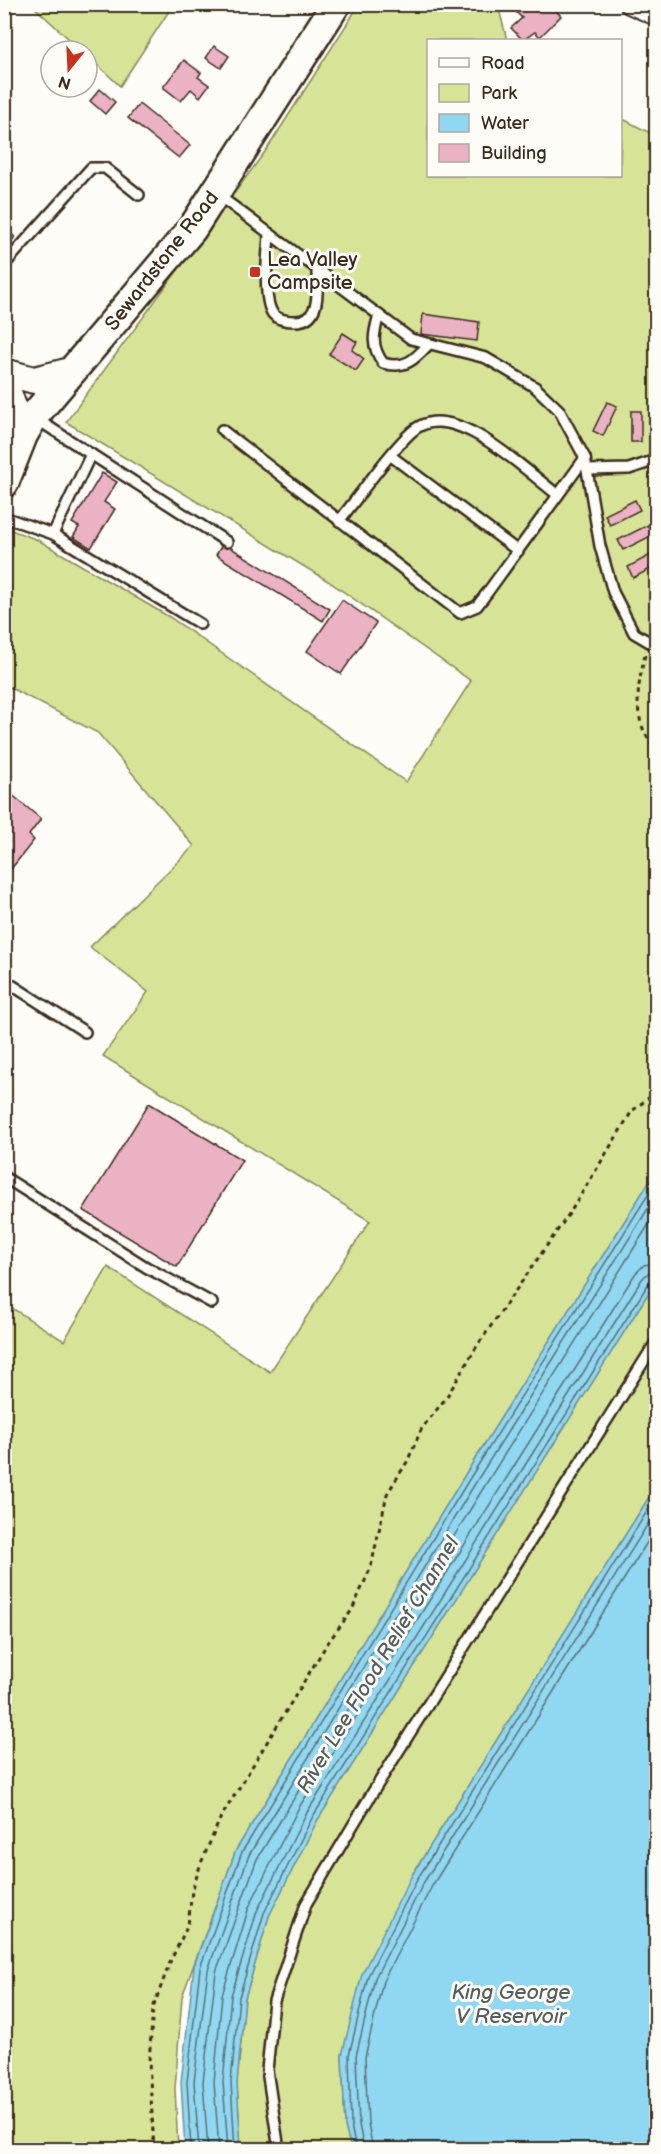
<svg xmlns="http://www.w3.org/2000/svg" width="661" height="2154" font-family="'Balsamiq Sans',sans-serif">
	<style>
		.green { fill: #d7e497; stroke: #89875a; stroke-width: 1.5 }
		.water { fill: #90d7f2; stroke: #6e929d; stroke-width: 1.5 }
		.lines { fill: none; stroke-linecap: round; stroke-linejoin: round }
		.shore { stroke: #5d6f73; stroke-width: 1.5 }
		.building { fill: #ebb2c4; stroke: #3b2a1e; stroke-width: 1.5 }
		.lane-casing { stroke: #3b2a1e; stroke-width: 14 }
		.street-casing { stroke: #3b2a1e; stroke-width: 22 }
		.secondary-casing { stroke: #3b2a1e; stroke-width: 30 }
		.primary-casing { stroke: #3b2a1e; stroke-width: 33 }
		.path { stroke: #3b2a1e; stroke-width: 3; stroke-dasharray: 4.5 4.5; stroke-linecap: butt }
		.lane { stroke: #fdfcf7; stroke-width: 9 }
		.street { stroke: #fdfcf7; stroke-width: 18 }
		.secondary { stroke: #fdfcf7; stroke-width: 26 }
		.primary { stroke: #fdfcf7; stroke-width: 28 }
		.poi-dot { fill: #c8321e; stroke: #fdfcf7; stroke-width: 2 }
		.labels { text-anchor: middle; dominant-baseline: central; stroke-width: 6; stroke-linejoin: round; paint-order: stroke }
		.poi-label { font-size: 20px; fill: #3b2a1e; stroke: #fdfcf7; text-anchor: start }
		.street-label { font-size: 20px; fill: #3b2a1e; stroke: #fdfcf7 }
		.water-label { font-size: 21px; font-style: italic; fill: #545e5e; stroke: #fdfcf7 }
	</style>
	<rect width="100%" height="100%" fill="#fdfcf7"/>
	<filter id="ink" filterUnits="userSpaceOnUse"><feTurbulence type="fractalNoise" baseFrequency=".0167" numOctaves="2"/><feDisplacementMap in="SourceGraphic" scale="12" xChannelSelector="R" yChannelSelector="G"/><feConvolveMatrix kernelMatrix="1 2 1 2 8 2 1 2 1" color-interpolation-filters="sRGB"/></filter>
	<g filter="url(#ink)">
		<g class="green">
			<polygon points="32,5 173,5 120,86 87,55 87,51 82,51"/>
			<polygon points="359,5 498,5 507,40 428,40 428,176 620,176 621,118 654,135 656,150 656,1171 465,1475 236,1850 182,1997 175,2089 178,2149 5,2149 4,1303 64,1341 108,1267 270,1372 370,1221 103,1056 148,992 90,947 194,846 98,733 5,685 5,534 6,528 38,540 171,618 406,782 471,681 328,581 66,422 267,149"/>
			<polygon points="656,1281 656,1486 412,1875 342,2055 345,2126 351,2149 241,2150 237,2083 245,1998 269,1916 317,1821"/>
		</g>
		<g class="water">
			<polygon points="656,1171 656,1281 317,1821 269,1916 245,1998 237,2083 241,2149 185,2149 181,2082 194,1966 236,1850 465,1475"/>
			<polygon points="656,1486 656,2149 351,2149 345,2126 342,2055 362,1974 412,1875"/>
		</g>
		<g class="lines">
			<g class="shore">
				<polyline points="191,2150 187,2082 200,1968 242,1852 470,1478 656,1182"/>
				<polyline points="199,2150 194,2082 208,1970 249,1855 476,1482 656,1196"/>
				<polyline points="208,2150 203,2082 216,1972 257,1859 484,1487 656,1213"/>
				<polyline points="219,2150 214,2082 222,1995 249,1907 298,1809 635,1274 644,1265 656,1263"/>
				<polyline points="228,2150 223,2082 231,1996 257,1911 306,1814 642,1279 648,1273 656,1272"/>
				<polyline points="235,2150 231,2082 239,1997 264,1913 312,1818 649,1283 656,1279"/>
				<polyline points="356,2150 351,2125 349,2055 368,1976 418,1878 656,1497"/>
				<polyline points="364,2150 359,2124 356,2056 375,1978 424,1882 656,1511"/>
				<polyline points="373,2150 368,2123 365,2057 383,1981 432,1886 656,1528"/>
			</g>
		</g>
		<g class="building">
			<polygon points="524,4 550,4 561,16 540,37 535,32 523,40 511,28 522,18 516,12"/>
			<polygon points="214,46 229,56 221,68 206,58"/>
			<polygon points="184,60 201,73 198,77 209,85 200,97 191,89 181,101 163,87"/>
			<polygon points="654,76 656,76 656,107 652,106"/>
			<polygon points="100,89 115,102 105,114 90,101"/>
			<polygon points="139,104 190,145 179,158 128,118"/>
			<polygon points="4,229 15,237 4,250"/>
			<polygon points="423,314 479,322 477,341 421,334"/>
			<polygon points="343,333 357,342 352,350 364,359 356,371 329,354"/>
			<polygon points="607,402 617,406 603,436 593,431"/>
			<rect x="631" y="411" width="10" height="31"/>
			<polygon points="102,473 117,482 104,502 115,509 91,548 73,537 79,527 72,523"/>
			<polygon points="635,500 640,510 610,525 605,515"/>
			<polygon points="648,525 653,535 623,550 618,540"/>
			<polygon points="223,543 330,609 323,621 216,555"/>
			<polygon points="656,552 656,566 633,578 628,567"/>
			<polygon points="342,600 376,623 341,674 307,651"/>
			<polygon points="656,610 656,623 651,620"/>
			<polygon points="4,788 41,819 29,835 34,840 7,874 4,871 4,847 9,842 4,839"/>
			<polygon points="149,1103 242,1160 177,1267 83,1210"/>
		</g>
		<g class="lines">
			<g class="lane-casing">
				<g id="lane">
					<polyline points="218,195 411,339 486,358 535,387 559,410 585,458 600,546 613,592 634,633 656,646"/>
					<path d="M269 235C268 253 262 299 273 314 278 320 286 321 294 321 322 322 317 290 317 270"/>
					<polyline points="4,265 91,168 105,168 139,195"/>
					<path d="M379 315C373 335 371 346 383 363 405 370 415 359 429 344"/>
					<polyline points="35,418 227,542"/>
					<polyline points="222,430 460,613 477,606 487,593 585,458"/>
					<polyline points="391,456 518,551"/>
					<polyline points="587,470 629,469 656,460"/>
					<polyline points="4,517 53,534 200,624"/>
					<path d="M339 521C355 502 401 435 420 426 460 405 527 472 558 495"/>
					<polyline points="53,534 91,454"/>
					<polyline points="4,980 85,1032"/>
					<polyline points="4,1177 146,1267 212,1303"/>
					<polyline points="279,2150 267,2070 274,2001 306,1904 371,1795 656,1342"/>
				</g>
			</g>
			<g class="street-casing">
				<polyline id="street" points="629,4 656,16"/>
			</g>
			<g class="secondary-casing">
				<g id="secondary">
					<polyline points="4,372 34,380 74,370"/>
					<polyline points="4,381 23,435"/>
				</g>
			</g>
			<g class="primary-casing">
				<polyline id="primary" points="4,483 23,435 34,416 192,229 336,4"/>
			</g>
			<g class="path">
				<path d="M645 655C637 688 631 722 656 749"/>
				<polyline points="154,2150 149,2061 153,2008 170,1962 188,1925 192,1891 201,1863 220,1819 327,1644 352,1610 371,1567 387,1494 407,1462 422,1428 446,1398 477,1346 571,1211 632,1111 656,1092"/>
			</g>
			<use href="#lane" class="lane"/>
			<use href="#street" class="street"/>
			<use href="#secondary" class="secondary"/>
			<use href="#primary" class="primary"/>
		</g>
	</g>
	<rect class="poi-dot" x="249" y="266" width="12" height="12" rx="3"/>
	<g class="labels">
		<g class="poi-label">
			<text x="267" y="260">Lea Valley<tspan x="267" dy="23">Campsite</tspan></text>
		</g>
		<g class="street-label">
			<text transform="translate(162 261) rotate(-52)">Sewardstone Road</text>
		</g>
		<g class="water-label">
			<text transform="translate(378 1665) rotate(-59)">River Lee Flood Relief Channel</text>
			<text x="511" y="1992">King George<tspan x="511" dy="24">V Reservoir</tspan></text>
		</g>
	</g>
	<rect width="661" height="2154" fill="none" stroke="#fdfcf7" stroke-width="24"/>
	<rect x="12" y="12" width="637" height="2130" fill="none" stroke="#3b2a1e" stroke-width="2" filter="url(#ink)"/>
	<rect x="427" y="39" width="195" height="138" fill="#fdfcf7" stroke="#afa8a0" stroke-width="1.5"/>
	<rect x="439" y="58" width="30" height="9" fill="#fdfcf7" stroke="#afa8a0" stroke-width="1.5"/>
	<text x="481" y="69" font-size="18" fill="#3b2a1e">Road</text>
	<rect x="439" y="84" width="30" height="18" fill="#d7e497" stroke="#afa8a0" stroke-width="1.5"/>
	<text x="481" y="99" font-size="18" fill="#3b2a1e">Park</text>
	<rect x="439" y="114" width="30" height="18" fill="#90d7f2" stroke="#afa8a0" stroke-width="1.5"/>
	<text x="481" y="129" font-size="18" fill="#3b2a1e">Water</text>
	<rect x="439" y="144" width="30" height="18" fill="#ebb2c4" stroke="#afa8a0" stroke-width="1.5"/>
	<text x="481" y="159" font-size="18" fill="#3b2a1e">Building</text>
	<g transform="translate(69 69) rotate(198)"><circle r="28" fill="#fdfcf7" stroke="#afa8a0" stroke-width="1.5"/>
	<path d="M0-4.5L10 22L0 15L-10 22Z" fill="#c8321e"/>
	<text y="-9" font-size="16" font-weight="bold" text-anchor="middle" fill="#3b2a1e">N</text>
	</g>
</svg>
